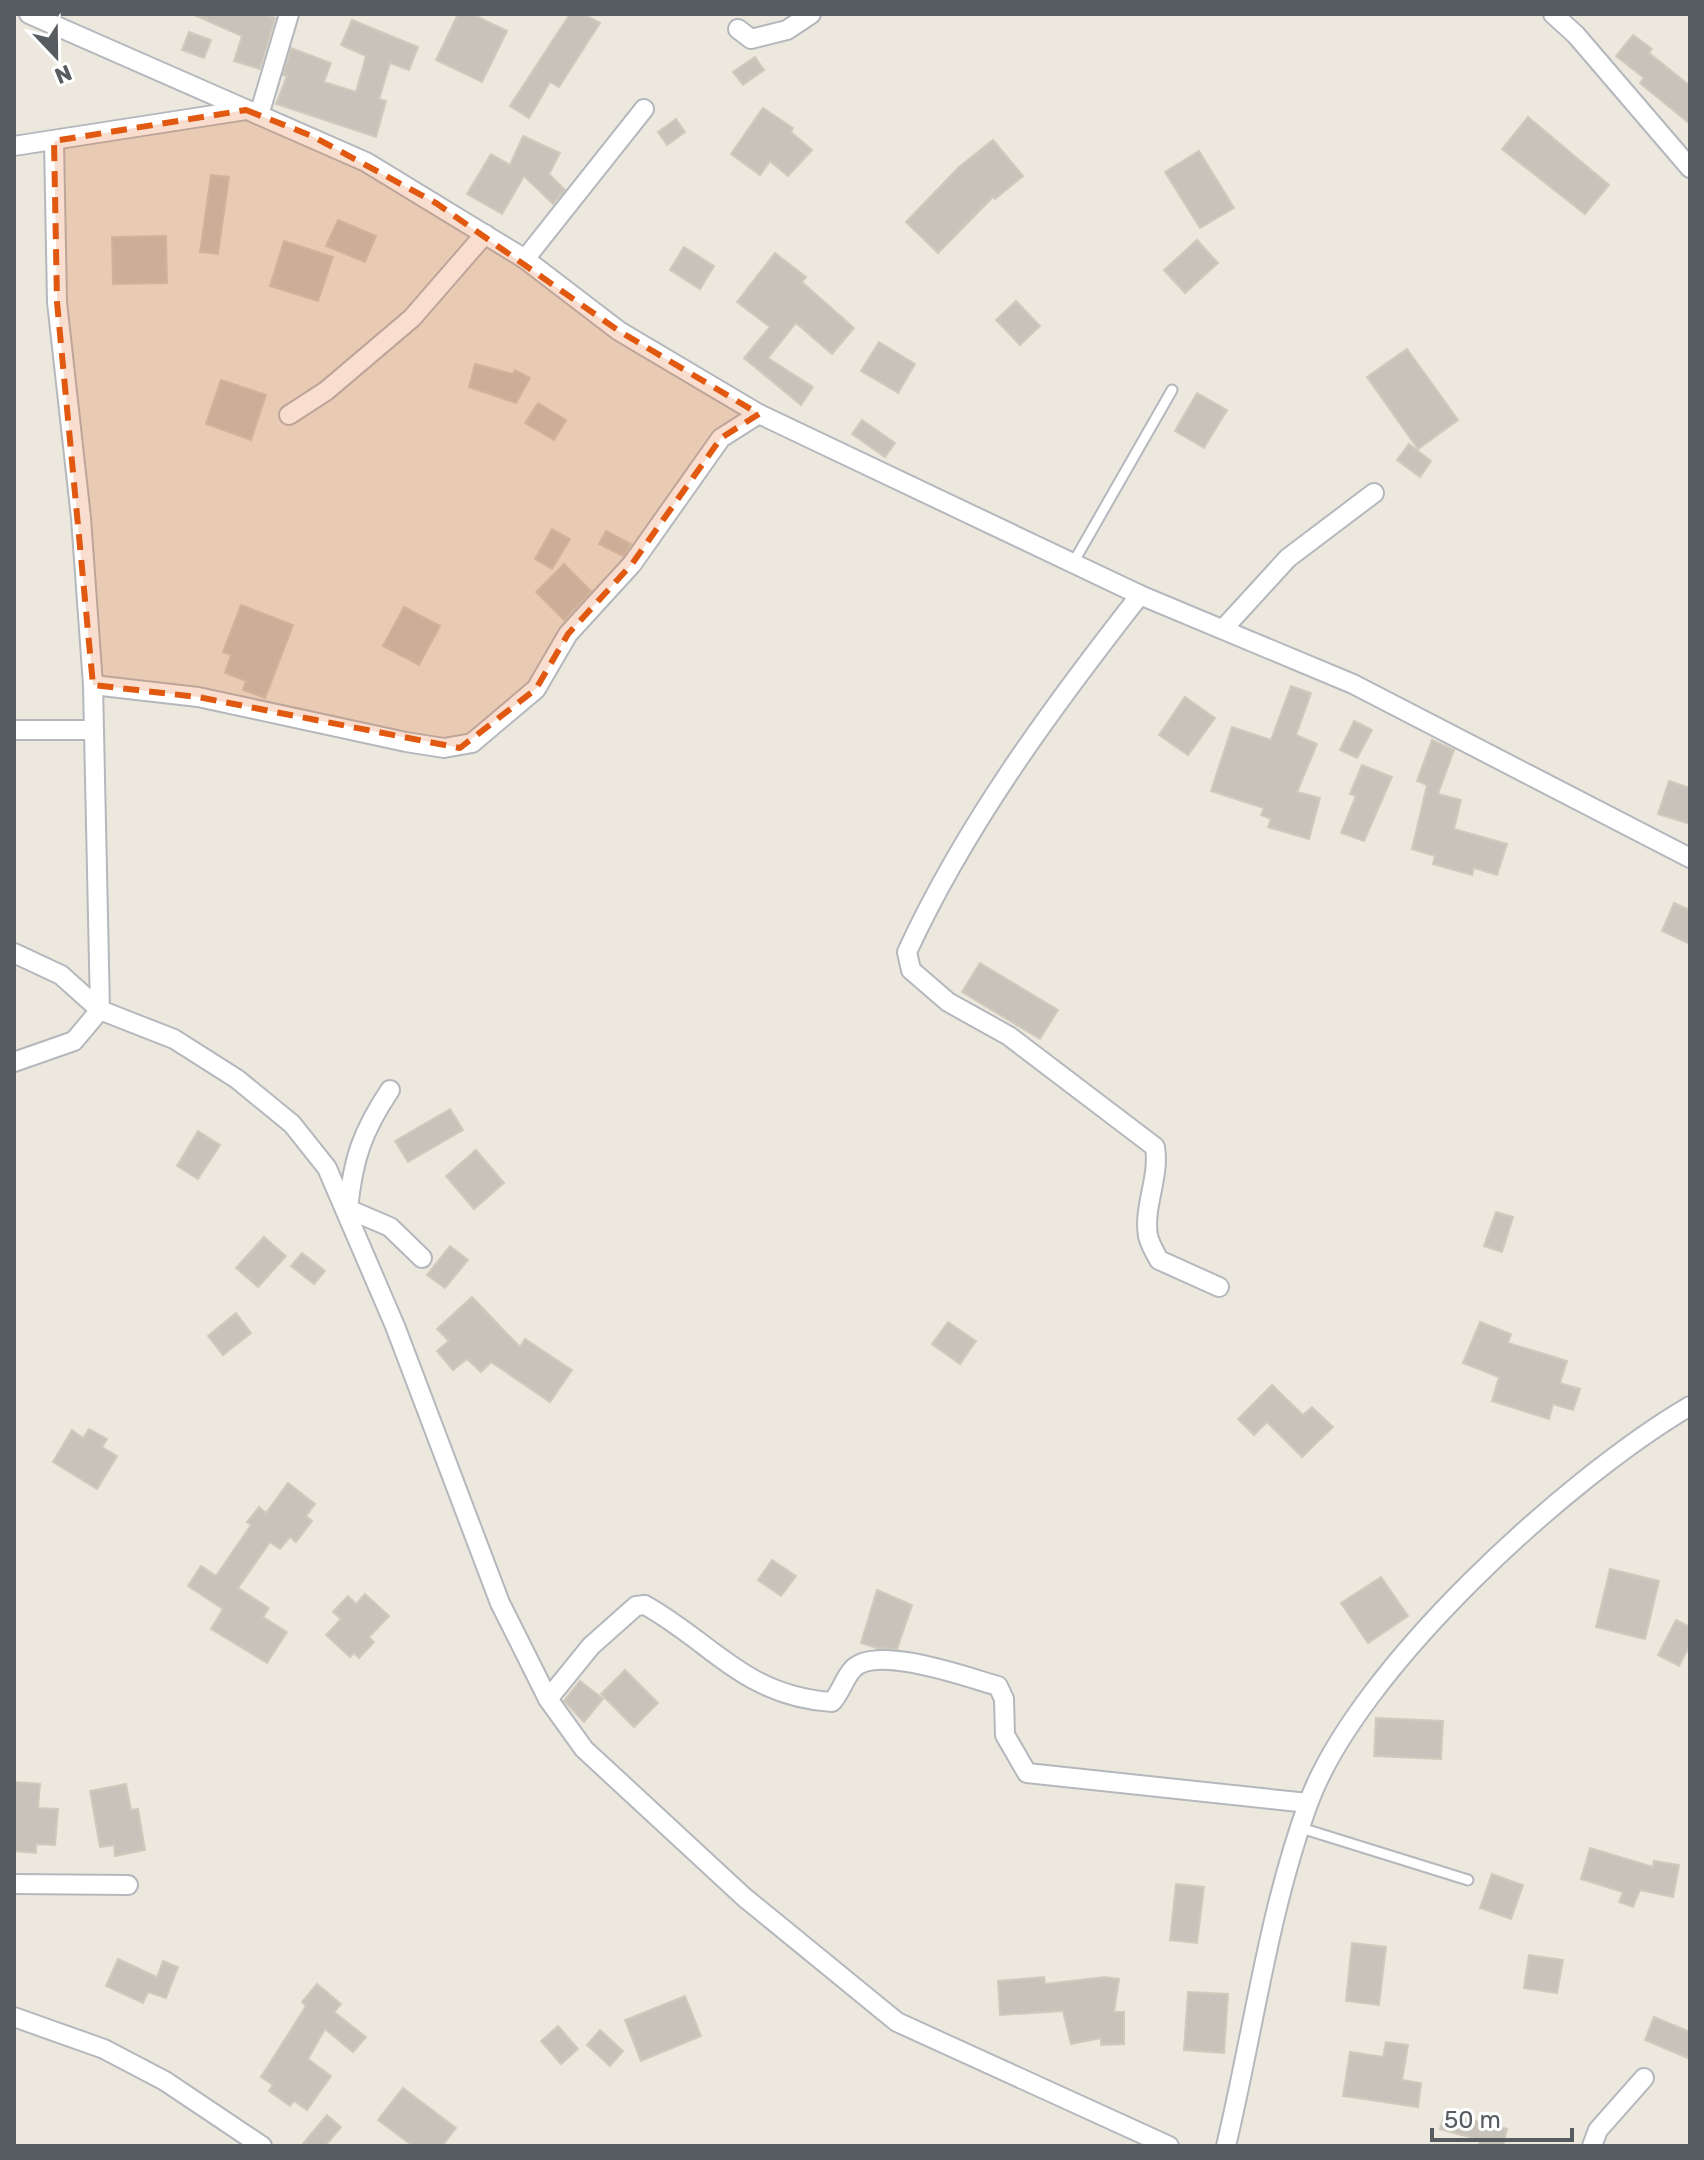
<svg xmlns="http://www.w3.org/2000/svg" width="1704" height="2160" font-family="Rubik,sans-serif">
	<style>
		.building { fill: #c7c3bb; stroke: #d1c9bc; stroke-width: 2 }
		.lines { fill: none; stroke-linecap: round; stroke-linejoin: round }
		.service-casing { stroke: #b4b8bd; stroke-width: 13 }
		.minor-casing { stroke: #b4b8bd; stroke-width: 22 }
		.service { stroke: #fff; stroke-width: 9 }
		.minor { stroke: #fff; stroke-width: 18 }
		.marked { fill: #e15910; fill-opacity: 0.2; stroke: #e15910; stroke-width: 6; stroke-dasharray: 16 10; stroke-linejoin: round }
	</style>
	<rect width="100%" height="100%" fill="#ece8de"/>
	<g class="building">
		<polygon points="192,14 263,14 275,18 260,69 234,61 242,36"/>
		<polygon points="458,14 472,14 507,31 482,82 436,60"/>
		<polygon points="570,14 583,14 600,23 559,87 550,82 529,118 510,106"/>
		<polygon points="352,20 418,47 409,70 390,63 379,99 386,101 376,137 276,104 287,76 283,75 291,48 331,63 324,82 356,92 366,56 341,45"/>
		<polygon points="189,32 211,40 204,58 182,50"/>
		<polygon points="1633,35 1652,49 1649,53 1690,86 1690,124 1640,83 1644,78 1616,56"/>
		<polygon points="755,57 764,70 743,85 733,72"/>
		<polygon points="763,108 793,128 791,132 812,150 788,176 770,161 760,175 731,154"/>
		<polygon points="1528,117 1609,185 1585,214 1502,149"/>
		<polygon points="676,119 685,132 667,145 658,132"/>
		<polygon points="523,136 560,153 549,174 565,190 553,204 524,176 502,214 467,194 491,154 510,165"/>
		<polygon points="993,140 1023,176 995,199 993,197 938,253 906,222 959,167"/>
		<polygon points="1199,151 1234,208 1200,228 1165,172"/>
		<polygon points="211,175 229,177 218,254 200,252"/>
		<polygon points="338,220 376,236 365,262 326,246"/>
		<polygon points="166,236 167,283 113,284 112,237"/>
		<polygon points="1197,240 1218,263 1185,293 1164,270"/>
		<polygon points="284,241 333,257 318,301 270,286"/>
		<polygon points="684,247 714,266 700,289 670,270"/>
		<polygon points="775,253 806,277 802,282 854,328 832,354 796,323 768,358 813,387 801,405 744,358 770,327 737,302"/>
		<polygon points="1016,301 1040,326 1020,345 996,320"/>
		<polygon points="879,342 915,364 898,393 861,371"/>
		<polygon points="1407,349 1458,420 1418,449 1367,377"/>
		<polygon points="475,364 513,374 515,370 530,378 516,403 469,387"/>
		<polygon points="221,380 266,395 251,440 206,424"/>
		<polygon points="1197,393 1227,410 1204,448 1175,431"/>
		<polygon points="538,403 566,420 554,440 525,423"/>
		<polygon points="862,420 895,443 885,457 852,434"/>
		<polygon points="1409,444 1431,461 1420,477 1397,460"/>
		<polygon points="552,529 570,539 552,569 535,559"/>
		<polygon points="606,531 631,544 623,556 599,544"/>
		<polygon points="564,564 591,591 564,620 536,592"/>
		<polygon points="241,605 293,625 265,698 243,690 246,681 225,673 231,655 223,652"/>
		<polygon points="404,607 440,626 419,665 383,646"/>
		<polygon points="1291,686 1311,693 1296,735 1317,744 1297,792 1320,798 1309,839 1268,827 1271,819 1261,815 1264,808 1211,791 1232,727 1271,740"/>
		<polygon points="1185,697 1215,718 1188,755 1159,735"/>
		<polygon points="1354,721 1372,730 1357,758 1340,750"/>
		<polygon points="1432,740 1454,750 1438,794 1461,800 1454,829 1507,844 1497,875 1474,868 1472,875 1433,864 1435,856 1412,849 1427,785 1417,781"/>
		<polygon points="1362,765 1392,777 1364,841 1341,833 1356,796 1350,794"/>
		<polygon points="1669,781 1690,788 1690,824 1658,814"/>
		<polygon points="1674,903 1690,910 1690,944 1662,931"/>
		<polygon points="980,963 1058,1010 1040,1039 962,992"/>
		<polygon points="450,1109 463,1130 408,1162 395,1141"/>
		<polygon points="198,1131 220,1145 198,1179 177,1166"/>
		<polygon points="476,1150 504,1183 474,1209 446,1176"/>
		<polygon points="1496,1212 1513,1217 1502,1252 1484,1246"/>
		<polygon points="264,1237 286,1256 258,1287 236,1268"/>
		<polygon points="450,1246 468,1260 445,1288 427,1275"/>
		<polygon points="302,1253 325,1271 314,1284 291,1266"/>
		<polygon points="472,1297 520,1347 525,1339 572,1370 550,1402 491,1362 481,1372 467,1359 453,1370 437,1351 449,1341 437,1329"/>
		<polygon points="236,1313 251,1333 223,1355 208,1336"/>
		<polygon points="948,1322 976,1341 960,1364 932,1344"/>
		<polygon points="1480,1322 1511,1334 1508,1343 1567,1361 1560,1383 1580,1389 1573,1410 1553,1404 1549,1419 1492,1401 1499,1377 1463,1363"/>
		<polygon points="1272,1385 1303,1415 1312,1407 1333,1427 1302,1457 1267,1422 1254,1435 1238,1419"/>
		<polygon points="89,1429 107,1439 102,1447 117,1456 97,1489 53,1462 72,1430 83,1438"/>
		<polygon points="288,1483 315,1504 306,1516 312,1521 296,1542 290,1537 280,1549 270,1542 238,1588 269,1608 263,1617 287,1632 267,1663 211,1629 223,1609 188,1586 201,1566 216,1576 251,1525 247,1522 259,1507 266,1513"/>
		<polygon points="772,1560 796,1576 781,1596 758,1580"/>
		<polygon points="1610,1569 1659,1581 1645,1639 1596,1627"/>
		<polygon points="1381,1577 1408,1616 1368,1643 1341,1603"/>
		<polygon points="877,1590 912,1605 897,1649 877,1648 861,1643"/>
		<polygon points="365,1594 389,1616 369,1637 374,1642 359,1658 354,1653 350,1657 326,1635 341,1619 333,1612 348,1596 356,1604"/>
		<polygon points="1676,1620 1690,1627 1690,1645 1679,1666 1658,1655"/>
		<polygon points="625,1670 658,1703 634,1727 601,1694"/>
		<polygon points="580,1681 603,1699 584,1722 564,1701"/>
		<polygon points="1376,1718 1443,1721 1441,1759 1374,1756"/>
		<polygon points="14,1782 40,1784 38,1808 58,1809 55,1845 36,1844 36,1853 14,1851"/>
		<polygon points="126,1784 131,1810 138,1809 145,1850 115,1856 114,1845 100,1847 90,1791"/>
		<polygon points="1590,1848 1653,1867 1654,1861 1679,1865 1673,1897 1640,1890 1633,1907 1619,1902 1623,1892 1581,1879"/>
		<polygon points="1492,1874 1523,1885 1511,1919 1480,1908"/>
		<polygon points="1176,1884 1204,1887 1197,1943 1170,1940"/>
		<polygon points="1352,1943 1386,1947 1379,2005 1346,2001"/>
		<polygon points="1529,1955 1563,1960 1557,1993 1524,1988"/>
		<polygon points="118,1959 157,1977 163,1961 178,1967 166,1998 148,1992 143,2003 106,1986"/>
		<polygon points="1044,1977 1045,1984 1105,1977 1119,1979 1114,2012 1124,2012 1124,2044 1101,2045 1101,2038 1071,2044 1063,2011 1000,2015 998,1981"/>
		<polygon points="317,1984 341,2004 334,2012 366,2037 353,2052 325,2029 308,2059 331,2076 307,2110 294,2101 290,2106 269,2091 273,2085 261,2077 306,2006 302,2002"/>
		<polygon points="1188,1992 1228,1994 1224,2053 1184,2050"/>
		<polygon points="685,1996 701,2036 641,2061 625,2020"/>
		<polygon points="1654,2017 1690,2032 1690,2059 1645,2040"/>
		<polygon points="558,2026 578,2049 561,2064 541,2041"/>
		<polygon points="600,2030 623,2051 610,2066 587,2045"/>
		<polygon points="1386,2042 1408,2045 1402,2080 1421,2083 1418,2107 1343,2096 1350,2052 1383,2057"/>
		<polygon points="403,2088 456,2128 442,2146 413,2146 378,2120"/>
		<polygon points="1445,2113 1507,2129 1503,2146 1479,2146 1480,2140 1440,2129"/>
		<polygon points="327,2115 341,2127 325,2146 301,2146"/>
	</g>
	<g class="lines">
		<g class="service-casing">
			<g id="service">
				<polyline points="1073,563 1172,390"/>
				<polyline points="1301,1828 1468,1880"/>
			</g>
		</g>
		<g class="minor-casing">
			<g id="minor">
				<polyline points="29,14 366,162 525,259 619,331 759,414 1140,595 1353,684 1690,858"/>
				<polyline points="1553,14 1576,35 1690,168"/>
				<polyline points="738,29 751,39 787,30 811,14"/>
				<polyline points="259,115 289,14"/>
				<polyline points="14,146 246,110"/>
				<polyline points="525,259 644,109"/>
				<polyline points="289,415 326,391 412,318 485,234"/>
				<path d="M1140 595C1053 706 966 824 907 952L911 970 948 1002 1009 1036 1155 1147C1160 1177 1143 1207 1148 1236 1150 1244 1155 1253 1159 1260L1219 1287"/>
				<polyline points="1224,628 1288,558 1374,493"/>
				<polyline points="93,685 198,697 406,742 444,748 472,743 536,689 568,634 632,564 721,438 759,414"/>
				<polyline points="14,730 93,730"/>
				<polyline points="14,953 61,975 100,1010 174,1039 237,1079 292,1124 327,1168 395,1326 500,1603 548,1699 584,1749 744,1897 897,2022 1169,2146"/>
				<polyline points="14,1062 74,1041 100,1010 93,685 81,518 57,302 54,141"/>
				<path d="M390 1090C362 1132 353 1159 348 1209L390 1227 422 1258"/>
				<path d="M548 1699 591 1646 636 1606 645 1605C714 1644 745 1696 832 1702 841 1692 844 1679 852 1670 874 1643 969 1678 998 1686L1004 1699 1005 1735 1027 1773 1308 1803"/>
				<polyline points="14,1884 128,1885"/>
				<polyline points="14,2017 104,2049 165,2081 262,2146"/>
				<path d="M1226 2146C1253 2033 1268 1914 1308 1804 1357 1669 1567 1478 1690 1406"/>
				<polyline points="1592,2146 1598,2130 1644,2078"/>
			</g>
		</g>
		<use href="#service" class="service"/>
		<use href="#minor" class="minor"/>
	</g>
	<path class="marked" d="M246 110 312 136 436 203 619 331 759 414 721 438 632 564 568 634 536 689 460 748 198 697 93 685 57 302 54 141Z"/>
	<rect width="1704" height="2160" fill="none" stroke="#575c61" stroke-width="32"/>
	<g transform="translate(56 56) rotate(158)" stroke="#ffffff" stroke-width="6" paint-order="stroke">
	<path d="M0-6L14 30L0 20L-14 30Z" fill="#575c61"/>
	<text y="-12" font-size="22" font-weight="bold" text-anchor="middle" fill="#575c61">N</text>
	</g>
	<path d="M1432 2128v12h140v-12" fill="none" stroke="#575c61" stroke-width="4"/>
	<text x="1444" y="2128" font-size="24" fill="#575c61" stroke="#ffffff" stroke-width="6" paint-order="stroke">50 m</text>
</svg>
